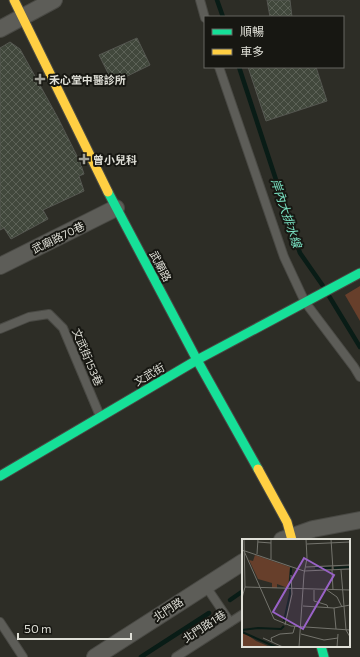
<svg xmlns="http://www.w3.org/2000/svg" width="360" height="657" font-family="Commissioner,'Noto Sans TC',sans-serif">
	<style>
		.grass { fill: #673f2b }
		.lines { fill: none; stroke-linecap: round; stroke-linejoin: round }
		.stream { stroke: #091c16; stroke-width: 4.5 }
		.building { fill: url(#building-cross-hatch); stroke: #555751 }
		.lane-casing { stroke: #494944; stroke-width: 10 }
		.street-casing { stroke: #494944; stroke-width: 18 }
		.fast-casing { stroke: #494944; stroke-width: 11 }
		.slow-casing { stroke: #494944; stroke-width: 11 }
		.lane { stroke: #5d5d58; stroke-width: 8 }
		.street { stroke: #5d5d58; stroke-width: 16 }
		.fast { stroke: #16e098; stroke-width: 9 }
		.slow { stroke: #ffcf43; stroke-width: 9 }
		.poi-dot { fill: #a1a199; stroke: #171712; stroke-width: 1.5 }
		.labels { text-anchor: middle; dominant-baseline: central; stroke-width: 4; stroke-linejoin: round; paint-order: stroke }
		.poi-label { font-size: 11px; font-weight: bold; fill: #dfdfd7; stroke: #171712; text-anchor: start }
		.street-label { font-size: 11px; fill: #dfdfd7; stroke: #171712 }
		.water-label { font-size: 12px; font-style: italic; fill: #7ae2c3; stroke: #171712 }
		.inset-river { fill: none; stroke: #091c16; stroke-width: 2 }
		.inset-road { fill: none; stroke: #74746d; stroke-width: 1 }
		.view { fill: #9962c6; fill-opacity: 0.15; stroke: #9962c6; stroke-width: 2 }
		.inset-edge { fill: none; stroke: #dfdfd7; stroke-width: 2 }
	</style>
	<defs>
		<pattern id="building-cross-hatch" width="8" height="8" patternUnits="userSpaceOnUse"><rect width="8" height="8" fill="#41483c"/><path d="M0 0l8 8M0 8l8-8" fill="none" stroke="#5c6257"/></pattern>
	</defs>
	<rect width="100%" height="100%" fill="#2d2d26"/>
	<polygon class="grass" points="360,286 360,321 345,295"/>
	<g class="lines">
		<g class="stream">
			<polyline points="217,0 223,17"/>
			<polyline points="239,67 300,253 323,286"/>
			<polyline points="329,296 360,347"/>
			<polyline points="230,600 243,591"/>
			<polyline points="141,657 209,613"/>
		</g>
	</g>
	<g class="building">
		<polygon points="267,0 290,0 292,17 270,17"/>
		<polygon points="137,38 150,65 113,83 99,55"/>
		<polygon points="10,42 20,49 58,118 80,162 84,174 79,176 84,191 43,210 48,219 11,239 4,228 0,230 0,48"/>
		<polygon points="248,67 316,67 327,101 266,121"/>
	</g>
	<g class="lines">
		<g class="lane-casing">
			<g id="lane">
				<polyline points="200,0 205,18"/>
				<polyline points="219,67 284,257 305,302 354,367 360,377"/>
				<polyline points="0,329 29,317 49,314 63,328 100,416"/>
				<polyline points="205,585 230,622"/>
				<polyline points="0,622 23,657"/>
				<polyline points="176,657 243,614"/>
			</g>
		</g>
		<g class="street-casing">
			<g id="street">
				<polyline points="0,29 54,0"/>
				<polyline points="0,266 116,208"/>
				<polyline points="282,540 313,529 360,520"/>
				<polyline points="95,657 243,562"/>
			</g>
		</g>
		<g class="fast-casing">
			<g id="fast">
				<polyline points="108,192 197,360 258,469"/>
				<polyline points="0,476 197,360 360,273"/>
				<polyline points="321,646 324,657"/>
			</g>
		</g>
		<g class="slow-casing">
			<g id="slow">
				<polyline points="14,0 108,192"/>
				<polyline points="258,469 287,522 292,540"/>
			</g>
		</g>
		<use href="#lane" class="lane"/>
		<use href="#street" class="street"/>
		<use href="#fast" class="fast"/>
		<use href="#slow" class="slow"/>
	</g>
	<g class="poi-dot">
		<path d="M38 73h4v4h4v4h-4v4h-4v-4h-4v-4h4z"/>
		<path d="M82 153h4v4h4v4h-4v4h-4v-4h-4v-4h4z"/>
	</g>
	<g class="labels">
		<g class="poi-label">
			<text x="49" y="79">禾心堂中醫診所</text>
			<text x="93" y="159">曾小兒科</text>
		</g>
		<g class="street-label">
			<text transform="translate(58 237) rotate(-26)">武廟路70巷</text>
			<text transform="translate(161 266) rotate(62)">武廟路</text>
			<text transform="translate(88 357) rotate(67)">文武街153巷</text>
			<text transform="translate(149 374) rotate(-30)">文武街</text>
			<text transform="translate(168 609) rotate(-33)">北門路</text>
			<text transform="translate(204 626) rotate(-33)">北門路1巷</text>
		</g>
		<g class="water-label">
			<text transform="translate(287 213) rotate(72)">岸內大排水線</text>
		</g>
	</g>
	<g transform="translate(242 539)">
		<rect width="108" height="108" fill="#2d2d26"/>
		<path d="M13 16 48 28 46 49 35 45V49H30V44L16 40 7 21 11 22ZM0 92 14 102 28 108H0Z" fill="#673f2b"/>
		<path class="inset-river" d="M73 29H89M92 29 108 28M42 82 48 55 49 29M0 91 16 89 39 90 42 87M0 93 34 108"/>
		<path class="inset-road" d="M89 0 91 31M16 3 29 4M65 5 108 3M0 11 62 32 108 30M2 12 32 80 49 87 108 91M15 15 16 0M29 20V0M64 28 108 26M90 31 91 51M99 31 104 91 108 98M3 48 108 51M72 51V62L85 66 86 69M85 51 95 58 100 68M0 59 3 48 2 0M61 67 92 69 108 66M92 69 94 90M43 86 50 55 49 36M59 95 82 101 96 99M21 99 41 108M30 103 29 99 38 95 51 94 53 87M57 108 62 35 65 19 64 0M95 108 96 95"/>
		<path class="view" d="M62 19 92 36 61 90 31 73Z"/>
		<rect width="108" height="108" class="inset-edge"/>
	</g>
	<rect x="204" y="16" width="140" height="52" fill="#171712" stroke="#676761"/>
	<rect x="212" y="29" width="20" height="6" fill="#16e098" stroke="#676761"/>
	<text x="240" y="36" font-size="12" fill="#dfdfd7">順暢</text>
	<rect x="212" y="49" width="20" height="6" fill="#ffcf43" stroke="#676761"/>
	<text x="240" y="56" font-size="12" fill="#dfdfd7">車多</text>
	<path d="M18 633v6h113v-6" fill="none" stroke="#dfdfd7" stroke-width="2"/>
	<text x="24" y="633" font-size="12" fill="#dfdfd7" stroke="#171712" stroke-width="3" paint-order="stroke">50 m</text>
</svg>
